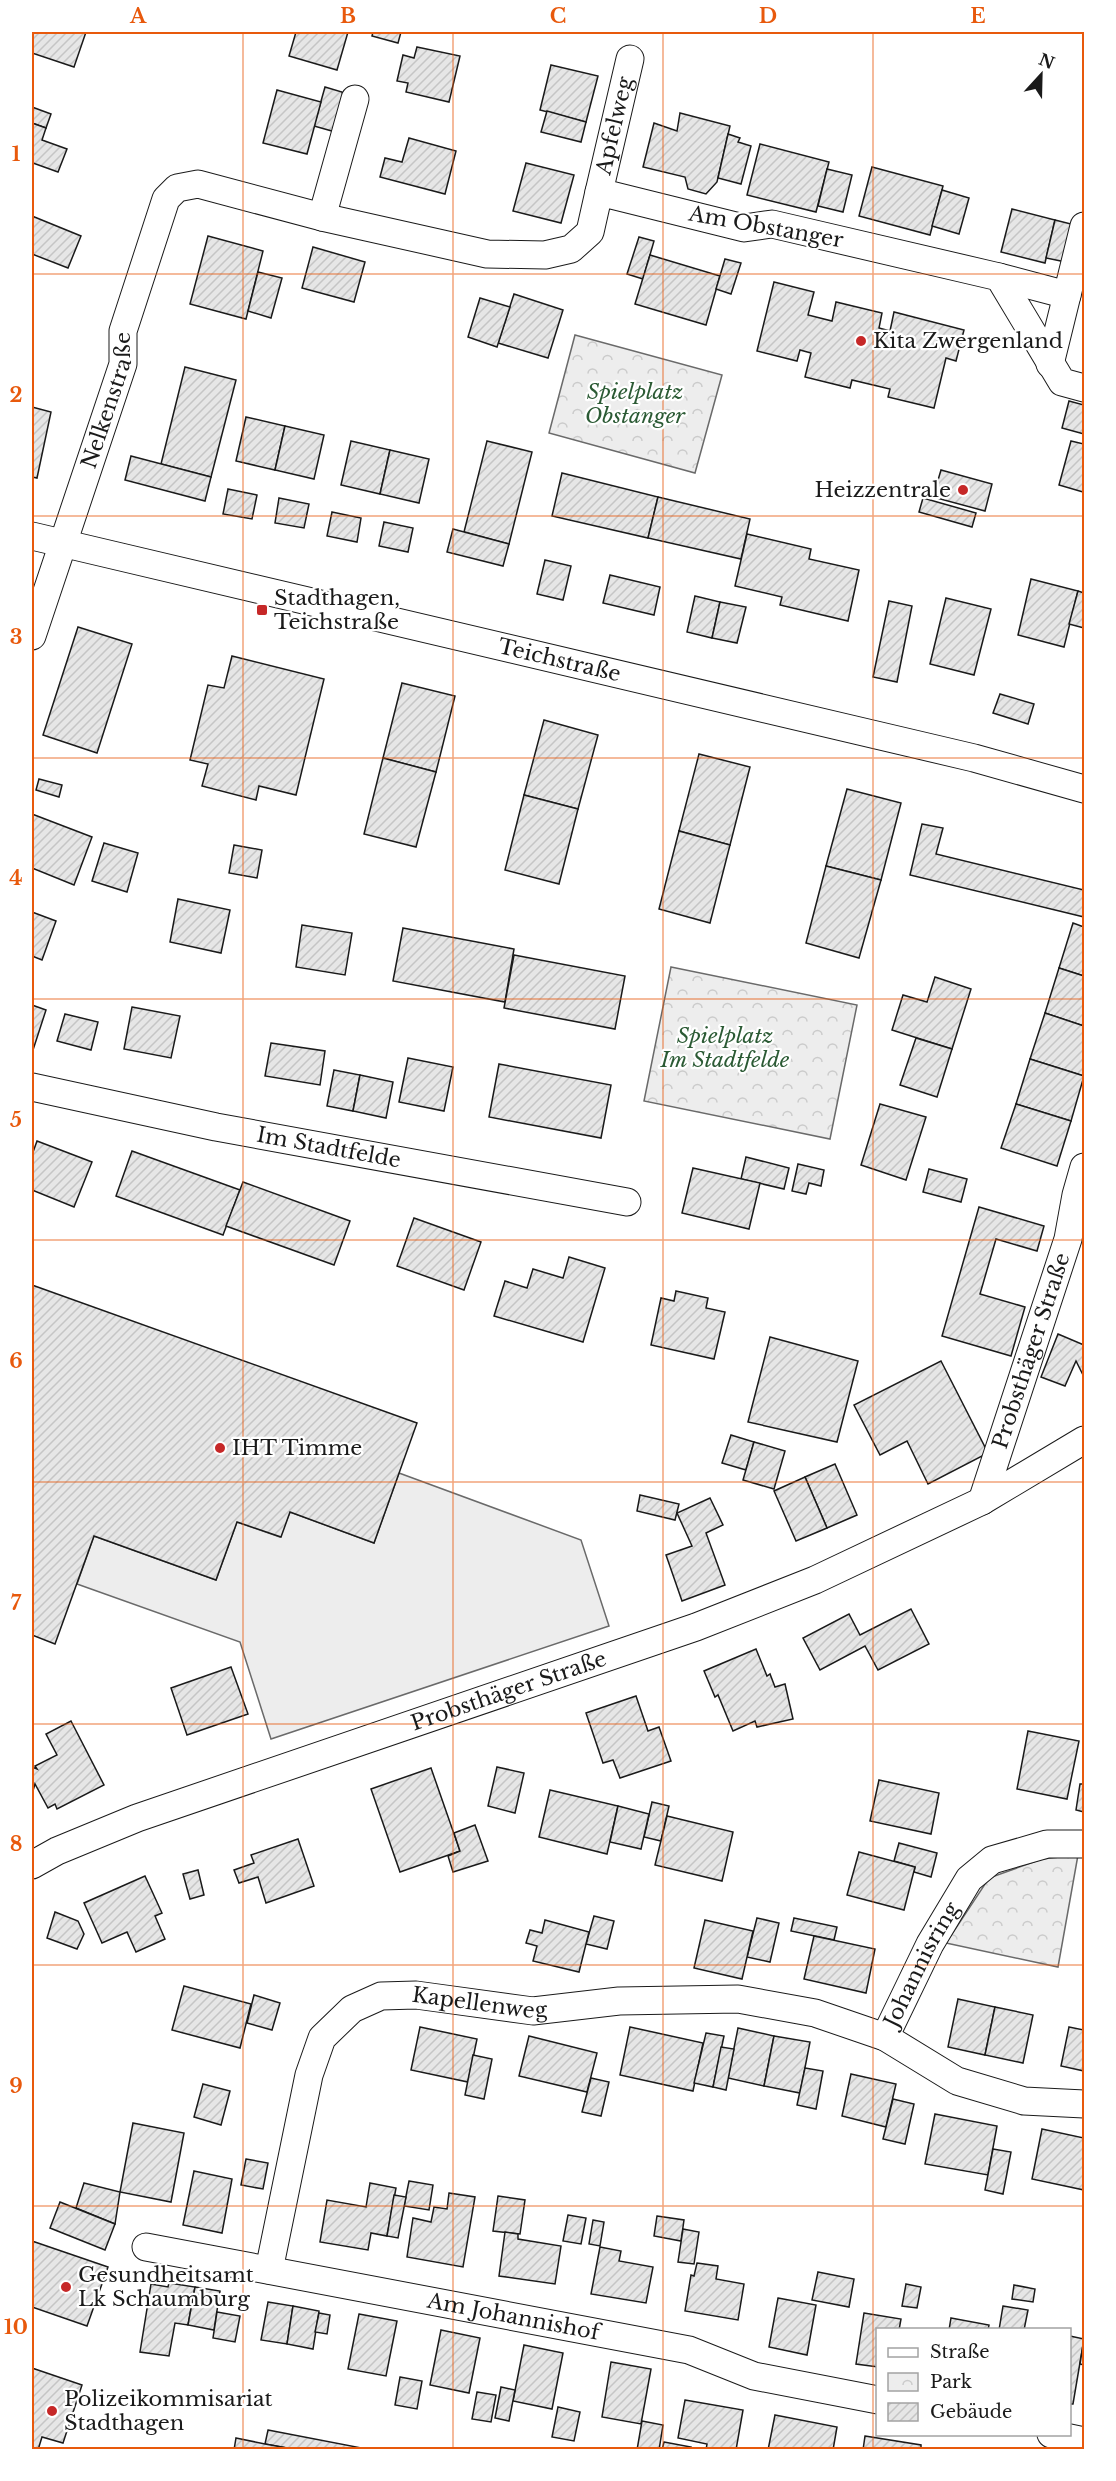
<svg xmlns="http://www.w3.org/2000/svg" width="1116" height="2481" font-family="'Libre Baskerville',serif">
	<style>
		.park { fill: url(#park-crowns); stroke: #6a6a6a; stroke-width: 1.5 }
		.built { fill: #ededed; stroke: #6a6a6a; stroke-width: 1.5 }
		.building { fill: url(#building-hatch); stroke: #1a1a1a; stroke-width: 1.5 }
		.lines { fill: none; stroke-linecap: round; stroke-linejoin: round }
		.minor-casing { stroke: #1a1a1a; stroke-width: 29 }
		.minor { stroke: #fff; stroke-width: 27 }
		.grid { fill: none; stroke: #e8590c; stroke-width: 1.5; stroke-opacity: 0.55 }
		.poi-dot { fill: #c62828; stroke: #fff; stroke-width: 2 }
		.labels { text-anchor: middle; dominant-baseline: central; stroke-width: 4.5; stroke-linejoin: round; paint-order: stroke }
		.street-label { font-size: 21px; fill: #1a1a1a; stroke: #fff }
		.poi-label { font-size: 21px; fill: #1a1a1a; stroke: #fff; text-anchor: start }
		.park-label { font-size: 21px; font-style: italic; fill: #2b5a34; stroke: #fff }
		.neatline { fill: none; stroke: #e8590c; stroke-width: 2 }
		.grid-label { font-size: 20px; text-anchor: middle; font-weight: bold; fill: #e8590c }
	</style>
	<defs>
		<pattern id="park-crowns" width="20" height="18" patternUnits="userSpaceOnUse" patternTransform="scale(1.5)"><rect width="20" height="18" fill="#ededed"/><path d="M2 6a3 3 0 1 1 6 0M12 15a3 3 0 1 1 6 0" fill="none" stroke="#cbcbcb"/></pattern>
		<pattern id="building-hatch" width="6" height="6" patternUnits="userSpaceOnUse" patternTransform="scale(1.5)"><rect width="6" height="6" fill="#e6e6e6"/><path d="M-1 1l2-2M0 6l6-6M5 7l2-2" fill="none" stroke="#c5c5c5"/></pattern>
	</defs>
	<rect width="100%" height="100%" fill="#fff"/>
	<g class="park">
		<polygon points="575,335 722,375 695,473 549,433"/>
		<polygon points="671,967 857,1005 830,1139 644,1101"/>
		<polygon points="1078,1855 1058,1967 946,1943 989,1878 1042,1859"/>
	</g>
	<polygon class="built" points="399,1473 581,1540 609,1626 271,1739 240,1642 77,1584 94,1536 216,1580 237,1522 280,1537 290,1512 374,1543"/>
	<g class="building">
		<polygon points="32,32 86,32 74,67 32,53"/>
		<polygon points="296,32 348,32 337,70 289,56"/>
		<polygon points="373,32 401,32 398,43 372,36"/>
		<polygon points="417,47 460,56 449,102 406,92 408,83 397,81 403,55 414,58"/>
		<polygon points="551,65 598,76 586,122 540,110"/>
		<polygon points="325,87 342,92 346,109 339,133 314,126"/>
		<polygon points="277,90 321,102 307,154 263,143"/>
		<polygon points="32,107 51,114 46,128 32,123"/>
		<polygon points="547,111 586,122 581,142 541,132"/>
		<polygon points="680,113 730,126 717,182 706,194 688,189 685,177 643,167 654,123 677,131"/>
		<polygon points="32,123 46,128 42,140 67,149 58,172 33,163 32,167"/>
		<polygon points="728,134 740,138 738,142 751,146 741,184 718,178"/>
		<polygon points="409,138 456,151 445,194 380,177 385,158 402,162"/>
		<polygon points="760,144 829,162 816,212 747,195"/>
		<polygon points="526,163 574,175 561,223 513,211"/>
		<polygon points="872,167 943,186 930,235 859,216"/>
		<polygon points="827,169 852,175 843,212 818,206"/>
		<polygon points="942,190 969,198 959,234 932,226"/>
		<polygon points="1012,209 1055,220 1045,263 1001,252"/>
		<polygon points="32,216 81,236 68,268 32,254"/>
		<polygon points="1055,220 1075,225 1066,262 1046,258"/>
		<polygon points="208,236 263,251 246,319 190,304"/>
		<polygon points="639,237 654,241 643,279 627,274"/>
		<polygon points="313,247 365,262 354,302 302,288"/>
		<polygon points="650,255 720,276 706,325 635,304"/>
		<polygon points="725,259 741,263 731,294 716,289"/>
		<polygon points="258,272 282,278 271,318 248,311"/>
		<polygon points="774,282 814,292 808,315 832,321 836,302 882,313 879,328 890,331 894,312 964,330 956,361 946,358 934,408 888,397 890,389 852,380 850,388 805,377 811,353 800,350 797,361 757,351"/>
		<polygon points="514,294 563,310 548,358 498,343"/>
		<polygon points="480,298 510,307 497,347 468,337"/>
		<polygon points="185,367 236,380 211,477 161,464"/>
		<polygon points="1069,401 1084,405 1084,434 1062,428"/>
		<polygon points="32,407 51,412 37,478 32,477"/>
		<polygon points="246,417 285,426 275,470 236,461"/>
		<polygon points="285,426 324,435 314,479 275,470"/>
		<polygon points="351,441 390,450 380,494 341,485"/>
		<polygon points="487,441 532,452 509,544 464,532"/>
		<polygon points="1071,441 1084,444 1083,492 1059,485"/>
		<polygon points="390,450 429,459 419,503 380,494"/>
		<polygon points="131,456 211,477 205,501 125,480"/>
		<polygon points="941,470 992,484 985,511 933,497"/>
		<polygon points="562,473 658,497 648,538 552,516"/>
		<polygon points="228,489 257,495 252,519 223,514"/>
		<polygon points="658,497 750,519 741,559 648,538"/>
		<polygon points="279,498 309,504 304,528 275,523"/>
		<polygon points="923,498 976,513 972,527 919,512"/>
		<polygon points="332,512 361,518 357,542 327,536"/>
		<polygon points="384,522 413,528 408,552 379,546"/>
		<polygon points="453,529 509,544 503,566 447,552"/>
		<polygon points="747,534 811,549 809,559 859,570 848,621 780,605 782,597 735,586"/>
		<polygon points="545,560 571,566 563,600 537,594"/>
		<polygon points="610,575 660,587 654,615 603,603"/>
		<polygon points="1031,579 1078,591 1064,647 1018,635"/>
		<polygon points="1078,591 1084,593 1084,628 1069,624"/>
		<polygon points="695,596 720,602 712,638 687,632"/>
		<polygon points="946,598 991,609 974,675 930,664"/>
		<polygon points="889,601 912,606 897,682 873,677"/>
		<polygon points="720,602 746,607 737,643 712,638"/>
		<polygon points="78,627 132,644 97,753 43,735"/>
		<polygon points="232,656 324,679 296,795 259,786 256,800 202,786 208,764 190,760 208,685 224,688"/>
		<polygon points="402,683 455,696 436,772 383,758"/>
		<polygon points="1000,694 1034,704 1028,724 993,713"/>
		<polygon points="544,720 598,735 578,809 524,795"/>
		<polygon points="699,754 750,767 730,845 679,831"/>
		<polygon points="383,758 436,772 416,847 364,834"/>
		<polygon points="39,779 62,785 59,797 36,790"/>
		<polygon points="847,789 901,803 881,880 826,866"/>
		<polygon points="524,795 578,809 559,884 505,870"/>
		<polygon points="32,814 92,837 74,885 32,868"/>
		<polygon points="922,824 943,828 936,854 1084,890 1084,917 910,875"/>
		<polygon points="679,831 730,845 710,923 659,909"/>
		<polygon points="104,843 138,853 127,892 92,881"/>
		<polygon points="234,845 262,850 257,878 229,873"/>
		<polygon points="826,866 881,880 859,958 806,943"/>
		<polygon points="178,899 230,910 221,953 170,942"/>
		<polygon points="32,912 56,921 42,960 32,956"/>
		<polygon points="1073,923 1084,927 1084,976 1059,968"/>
		<polygon points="302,925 352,933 345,975 296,967"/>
		<polygon points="403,928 514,949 505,1002 393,981"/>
		<polygon points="514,955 625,976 615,1029 504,1008"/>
		<polygon points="1059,968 1084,976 1084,1026 1045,1013"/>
		<polygon points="935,977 971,989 952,1049 892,1030 903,995 927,1002"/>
		<polygon points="32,1005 46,1010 32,1053"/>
		<polygon points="132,1007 180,1016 171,1058 124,1049"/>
		<polygon points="1045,1013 1084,1026 1084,1076 1030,1059"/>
		<polygon points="65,1014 98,1022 91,1050 57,1041"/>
		<polygon points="916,1038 952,1049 937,1097 900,1085"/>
		<polygon points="271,1043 325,1051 320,1085 265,1076"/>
		<polygon points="408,1058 453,1067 444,1111 399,1102"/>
		<polygon points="1030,1059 1084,1076 1071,1121 1016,1104"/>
		<polygon points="499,1064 611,1085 601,1138 489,1117"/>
		<polygon points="334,1070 360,1075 353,1111 327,1106"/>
		<polygon points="360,1075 393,1082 386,1118 353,1111"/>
		<polygon points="880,1104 926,1117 906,1180 861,1165"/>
		<polygon points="1016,1104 1071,1121 1057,1166 1001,1148"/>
		<polygon points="37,1141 92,1162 74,1207 32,1190 32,1155"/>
		<polygon points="132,1151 240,1190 223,1235 116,1196"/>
		<polygon points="746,1157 789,1168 784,1189 741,1179"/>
		<polygon points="798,1164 824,1170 821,1186 809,1183 806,1194 792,1191"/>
		<polygon points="693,1168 760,1183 749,1229 682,1213"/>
		<polygon points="929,1169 967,1179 961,1202 923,1192"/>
		<polygon points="243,1182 350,1221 334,1265 226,1226"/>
		<polygon points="979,1207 1044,1226 1037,1251 996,1239 980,1294 1025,1307 1011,1356 942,1336"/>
		<polygon points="414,1218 481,1242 464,1290 397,1266"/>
		<polygon points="569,1257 605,1268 583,1342 494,1316 505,1281 527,1288 533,1269 563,1278"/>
		<polygon points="32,1285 417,1423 374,1543 290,1512 281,1537 237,1522 216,1580 94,1536 55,1644 32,1635"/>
		<polygon points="676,1291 708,1298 706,1308 725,1312 714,1359 651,1345 661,1298 674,1301"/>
		<polygon points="1058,1334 1084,1345 1084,1377 1076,1361 1065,1386 1041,1377"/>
		<polygon points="770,1337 858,1361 837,1442 748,1422"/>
		<polygon points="941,1361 988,1453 928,1484 907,1441 880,1455 854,1405"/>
		<polygon points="731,1435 754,1442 746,1470 722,1463"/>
		<polygon points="754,1442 785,1451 774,1489 743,1480"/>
		<polygon points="835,1464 857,1515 827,1528 805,1477"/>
		<polygon points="805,1477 827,1528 796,1541 774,1491"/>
		<polygon points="640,1495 679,1504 675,1520 637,1511"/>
		<polygon points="710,1498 723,1525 706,1533 725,1585 682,1601 666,1555 692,1546 677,1513"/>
		<polygon points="911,1609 929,1644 878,1670 865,1646 820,1670 803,1638 849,1614 860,1635"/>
		<polygon points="756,1649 767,1676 770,1674 775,1687 785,1684 793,1719 757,1727 755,1721 733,1731 718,1695 715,1697 704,1671"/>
		<polygon points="231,1667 248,1714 187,1735 171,1688"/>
		<polygon points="636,1696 648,1731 659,1727 671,1761 620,1778 613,1760 603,1763 586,1713"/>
		<polygon points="71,1721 104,1785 57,1809 55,1804 48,1808 35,1784 32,1794 32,1767 37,1769 35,1766 57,1755 46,1734"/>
		<polygon points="1028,1731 1079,1741 1067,1799 1017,1789"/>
		<polygon points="497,1767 524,1773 515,1813 488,1806"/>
		<polygon points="431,1768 460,1851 400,1872 371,1789"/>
		<polygon points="879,1780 939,1793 931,1834 870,1821"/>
		<polygon points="1080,1784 1084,1784 1084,1812 1076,1810"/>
		<polygon points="550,1790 618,1806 607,1854 539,1837"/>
		<polygon points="652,1802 669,1806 661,1841 644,1837"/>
		<polygon points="618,1806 649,1814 641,1849 610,1842"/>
		<polygon points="667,1816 733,1832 722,1881 655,1865"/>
		<polygon points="475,1825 488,1861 453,1872 448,1856 460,1851 454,1833"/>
		<polygon points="298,1839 314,1886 266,1903 258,1877 239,1883 234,1870 254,1863 251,1855"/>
		<polygon points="899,1843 937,1853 931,1877 914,1872 915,1867 894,1861"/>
		<polygon points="859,1852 915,1867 904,1910 847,1895"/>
		<polygon points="198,1870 204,1895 190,1899 183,1874"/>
		<polygon points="145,1876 162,1913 155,1916 165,1939 136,1952 127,1932 102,1943 84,1903"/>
		<polygon points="55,1912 78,1921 84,1934 77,1949 47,1938"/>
		<polygon points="594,1916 614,1921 607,1949 586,1944"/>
		<polygon points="757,1918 779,1923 770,1962 747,1957"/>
		<polygon points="794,1918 837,1927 834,1940 791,1931"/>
		<polygon points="545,1920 589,1932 579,1972 533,1961 537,1946 526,1943 530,1930 542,1933"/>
		<polygon points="705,1920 753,1931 742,1979 694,1968"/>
		<polygon points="814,1936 875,1949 866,1993 804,1979"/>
		<polygon points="184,1986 251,2004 240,2048 172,2030"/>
		<polygon points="254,1995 280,2003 272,2030 247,2023"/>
		<polygon points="958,1999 995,2007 985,2055 948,2047"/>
		<polygon points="995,2007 1033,2015 1023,2063 985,2055"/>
		<polygon points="420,2027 477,2039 468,2082 411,2070"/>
		<polygon points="630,2027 703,2043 693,2091 620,2075"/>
		<polygon points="1069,2027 1084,2030 1084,2071 1061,2066"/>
		<polygon points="738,2028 774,2036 764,2086 728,2078"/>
		<polygon points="706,2033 724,2036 713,2087 694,2083"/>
		<polygon points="529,2036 597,2053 587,2092 519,2076"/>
		<polygon points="774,2036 810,2042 800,2093 764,2086"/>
		<polygon points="721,2047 734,2049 726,2090 713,2087"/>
		<polygon points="473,2055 492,2059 484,2099 465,2095"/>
		<polygon points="805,2068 823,2071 816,2109 797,2105"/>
		<polygon points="851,2074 896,2084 886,2127 842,2116"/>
		<polygon points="591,2078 609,2082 601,2116 582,2112"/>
		<polygon points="203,2084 230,2091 221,2125 194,2117"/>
		<polygon points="893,2099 914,2104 905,2144 883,2139"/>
		<polygon points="935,2114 997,2126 988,2175 925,2164"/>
		<polygon points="133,2123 184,2133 171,2202 120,2192"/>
		<polygon points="1042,2129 1084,2138 1084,2190 1032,2179"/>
		<polygon points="993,2149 1011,2152 1003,2194 985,2190"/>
		<polygon points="246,2159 268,2163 263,2189 241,2185"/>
		<polygon points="194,2171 232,2179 222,2233 183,2225"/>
		<polygon points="409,2181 433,2185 429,2210 404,2206"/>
		<polygon points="84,2183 120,2192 115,2224 76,2208"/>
		<polygon points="370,2183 396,2188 387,2236 371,2233 368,2250 320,2242 327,2200 366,2207"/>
		<polygon points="449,2193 475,2197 463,2267 407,2257 413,2218 431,2222 434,2207 447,2209"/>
		<polygon points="394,2195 406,2197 398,2238 387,2236"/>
		<polygon points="498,2196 525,2200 520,2234 493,2231"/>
		<polygon points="60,2202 115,2224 105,2250 50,2228"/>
		<polygon points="568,2215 586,2218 581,2244 563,2241"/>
		<polygon points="657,2216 684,2220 681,2241 654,2236"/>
		<polygon points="593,2220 604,2222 600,2246 589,2244"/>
		<polygon points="683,2229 699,2232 694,2264 678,2262"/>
		<polygon points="505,2232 518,2234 518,2239 561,2246 555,2284 499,2276"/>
		<polygon points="32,2241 108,2267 87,2326 32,2307"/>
		<polygon points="600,2247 621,2251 619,2261 653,2267 646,2303 591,2294"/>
		<polygon points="697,2263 718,2266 716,2279 744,2284 738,2320 685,2311 691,2275 694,2276"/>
		<polygon points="818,2272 854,2279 849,2307 812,2300"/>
		<polygon points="169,2283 195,2287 188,2325 175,2323 169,2356 140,2352 151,2284 168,2287"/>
		<polygon points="906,2284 921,2287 917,2308 902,2306"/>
		<polygon points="1014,2285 1035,2289 1033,2302 1012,2299"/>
		<polygon points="195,2287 220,2291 214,2330 188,2325"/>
		<polygon points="778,2298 816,2305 807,2355 769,2347"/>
		<polygon points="268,2302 293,2306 287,2344 261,2340"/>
		<polygon points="293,2306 319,2311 313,2349 287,2344"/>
		<polygon points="1003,2306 1028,2310 1024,2330 999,2330"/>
		<polygon points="217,2312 240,2316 235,2342 213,2338"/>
		<polygon points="319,2313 330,2315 327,2334 315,2332"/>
		<polygon points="864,2313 901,2319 899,2330 878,2330 878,2367 856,2364"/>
		<polygon points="359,2314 397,2321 386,2376 348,2369"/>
		<polygon points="951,2318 989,2325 988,2330 949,2330"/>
		<polygon points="441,2330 480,2338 469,2393 430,2385"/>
		<polygon points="1070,2336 1084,2339 1073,2404 1070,2404"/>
		<polygon points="1084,2339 1084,2365 1080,2364"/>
		<polygon points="524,2345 563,2353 552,2409 513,2401"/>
		<polygon points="611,2362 651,2369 641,2424 602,2417"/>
		<polygon points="32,2368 82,2385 63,2443 42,2437 38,2450 32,2450"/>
		<polygon points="400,2377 422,2381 417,2409 395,2405"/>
		<polygon points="501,2387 515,2390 509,2421 495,2418"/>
		<polygon points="477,2392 496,2395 491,2422 472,2419"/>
		<polygon points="685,2400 743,2410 736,2450 706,2450 707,2444 678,2438"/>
		<polygon points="558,2407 580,2412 574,2441 552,2437"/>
		<polygon points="775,2415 837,2427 833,2450 768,2450"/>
		<polygon points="642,2421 663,2425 659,2450 637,2450"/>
		<polygon points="268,2430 367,2449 367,2450 298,2450 265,2444"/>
		<polygon points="865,2436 921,2445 921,2450 863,2450"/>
		<polygon points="236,2438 265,2444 298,2450 234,2450"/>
		<polygon points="664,2442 691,2447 690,2450 662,2450"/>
	</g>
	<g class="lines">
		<g class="minor-casing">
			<g id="minor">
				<path id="s1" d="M599 192 630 59"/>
				<polyline points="322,217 355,99"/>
				<polyline points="999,277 1067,295"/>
				<polyline points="1050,364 1084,226"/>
				<path id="s2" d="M32 536 974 758 1084 789"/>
				<path id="s3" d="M32 636 123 364V331L166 199 177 188 198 184 322 217 487 254 545 255 571 249 590 232 599 192 744 228 772 224 999 277 1062 382 1084 388"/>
				<path id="s4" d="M32 1087 216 1127 627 1202"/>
				<path id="s5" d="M982 1501 1068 1239 1076 1195 1084 1167"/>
				<path id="s6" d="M32 1865 57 1851 137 1818 696 1627 815 1580 982 1501 1084 1440"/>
				<path id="s7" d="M885 2037 930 1944 969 1879 992 1860 1047 1844H1084"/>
				<path id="s8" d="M146 2247 689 2350 754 2376 878 2400"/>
				<path id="s9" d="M269 2270 309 2075 322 2038 352 2009 381 1996 416 1995 533 2011 619 2001 738 1999 815 2013 885 2037 957 2081 1024 2101 1084 2104"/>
				<polyline points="1051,2434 1084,2441"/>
			</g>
		</g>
		<use href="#minor" class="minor"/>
	</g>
	<path class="grid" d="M243 32V2450M453 32V2450M663 32V2450M873 32V2450M32 274H1084M32 516H1084M32 758H1084M32 999H1084M32 1240H1084M32 1482H1084M32 1724H1084M32 1965H1084M32 2206H1084"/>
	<g class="poi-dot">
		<circle cx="861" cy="341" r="6"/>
		<circle cx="963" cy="490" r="6"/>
		<rect x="256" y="604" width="12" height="12" rx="3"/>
		<circle cx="220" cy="1448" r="6"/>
		<circle cx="66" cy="2287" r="6"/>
		<circle cx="52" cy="2411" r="6"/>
	</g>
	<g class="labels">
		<g class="street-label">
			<text stroke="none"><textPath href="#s1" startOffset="68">Apfelweg</textPath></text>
			<text transform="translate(766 227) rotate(10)">Am Obstanger</text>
			<text stroke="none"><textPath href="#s3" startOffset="248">Nelkenstraße</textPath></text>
			<text stroke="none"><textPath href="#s2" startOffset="542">Teichstraße</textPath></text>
			<text stroke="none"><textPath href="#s4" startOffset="303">Im Stadtfelde</textPath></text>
			<text stroke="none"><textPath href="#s5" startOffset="158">Probsthäger Straße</textPath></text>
			<text stroke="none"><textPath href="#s6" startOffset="508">Probsthäger Straße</textPath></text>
			<text stroke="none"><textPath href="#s7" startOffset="81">Johannisring</textPath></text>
			<text stroke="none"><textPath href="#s9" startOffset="411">Kapellenweg</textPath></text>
			<text stroke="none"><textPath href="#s8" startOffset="374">Am Johannishof</textPath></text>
		</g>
		<g class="poi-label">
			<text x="873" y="341">Kita Zwergenland</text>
			<text x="951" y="490" text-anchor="end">Heizzentrale</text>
			<text x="274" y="598">Stadthagen,<tspan x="274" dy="24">Teichstraße</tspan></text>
			<text x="232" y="1448">IHT Timme</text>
			<text x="78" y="2275">Gesundheitsamt<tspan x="78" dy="24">Lk Schaumburg</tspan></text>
			<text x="64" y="2399">Polizeikommisariat<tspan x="64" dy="24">Stadthagen</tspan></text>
		</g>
		<g class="park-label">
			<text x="635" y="392">Spielplatz<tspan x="635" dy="24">Obstanger</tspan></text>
			<text x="725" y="1036">Spielplatz<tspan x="725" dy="24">Im Stadtfelde</tspan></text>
		</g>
	</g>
	<rect width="1116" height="2481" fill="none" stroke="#ffffff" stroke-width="66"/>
	<rect x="876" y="2328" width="195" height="108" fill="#ffffff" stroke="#a3a3a3" stroke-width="1.5"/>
	<rect x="888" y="2348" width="30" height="9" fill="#ffffff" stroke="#a3a3a3" stroke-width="1.5"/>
	<text x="930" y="2358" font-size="18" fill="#1a1a1a">Straße</text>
	<rect x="888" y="2373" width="30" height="18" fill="url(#park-crowns)" stroke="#a3a3a3" stroke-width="1.5"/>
	<text x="930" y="2388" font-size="18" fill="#1a1a1a">Park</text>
	<rect x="888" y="2403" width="30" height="18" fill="url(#building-hatch)" stroke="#a3a3a3" stroke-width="1.5"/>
	<text x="930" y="2418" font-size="18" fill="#1a1a1a">Gebäude</text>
	<g transform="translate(1041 75) rotate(22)" stroke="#ffffff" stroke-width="4.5" paint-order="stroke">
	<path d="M0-4.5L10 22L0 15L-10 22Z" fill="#1a1a1a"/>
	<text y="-9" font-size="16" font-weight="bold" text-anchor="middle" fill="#1a1a1a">N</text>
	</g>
	<rect x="33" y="33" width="1050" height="2415" class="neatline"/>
	<g class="grid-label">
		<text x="138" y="23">A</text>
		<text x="348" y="23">B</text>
		<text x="558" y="23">C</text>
		<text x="768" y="23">D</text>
		<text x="978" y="23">E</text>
		<text x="16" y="161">1</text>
		<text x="16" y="402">2</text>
		<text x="16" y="644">3</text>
		<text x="16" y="885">4</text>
		<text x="16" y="1127">5</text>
		<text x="16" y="1368">6</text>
		<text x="16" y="1610">7</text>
		<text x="16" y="1851">8</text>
		<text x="16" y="2093">9</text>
		<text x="16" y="2334">10</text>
	</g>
</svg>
